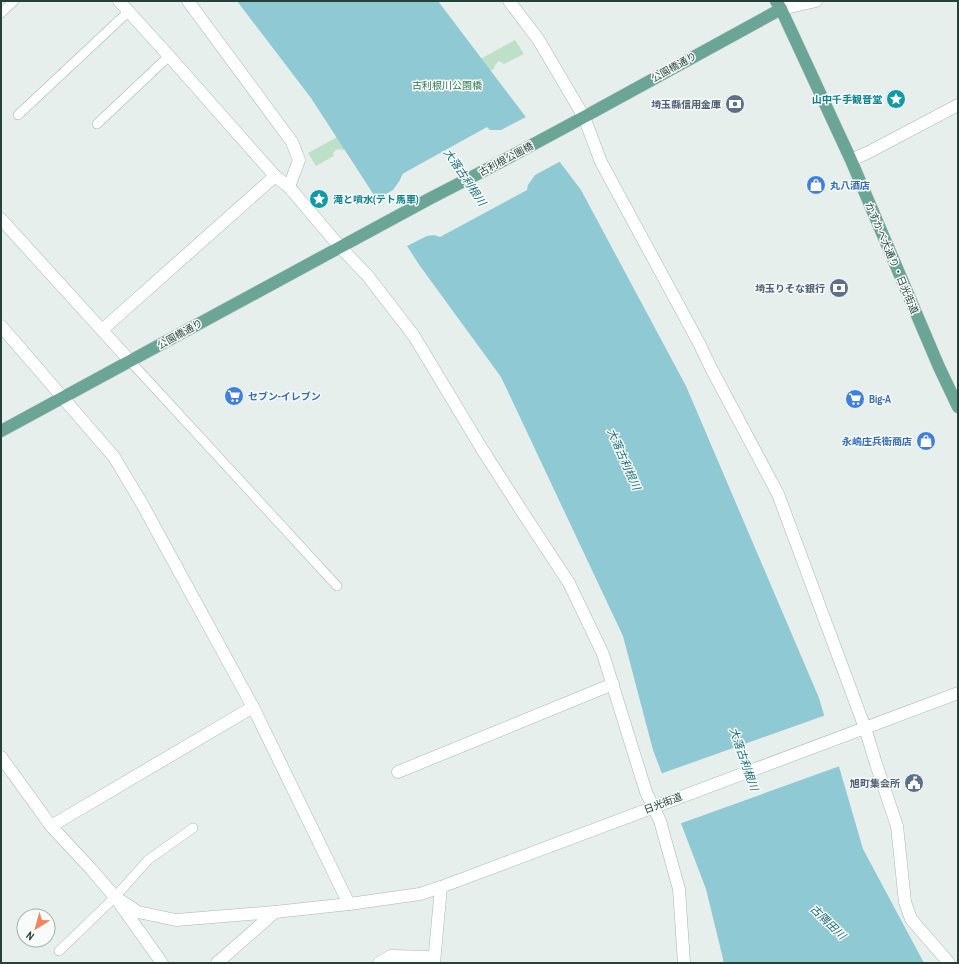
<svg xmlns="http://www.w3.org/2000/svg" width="959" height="964" font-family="'Archivo Narrow','Noto Sans JP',sans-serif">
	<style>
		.green { fill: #bfe0c8 }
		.water { fill: #8ec9d4 }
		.pier { fill: #e6efeb }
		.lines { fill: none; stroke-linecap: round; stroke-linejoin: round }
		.service-casing { stroke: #a8b8b2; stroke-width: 10 }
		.minor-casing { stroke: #a8b8b2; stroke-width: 13 }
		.tertiary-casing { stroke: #a8b8b2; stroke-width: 13 }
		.secondary-casing { stroke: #a4bbb3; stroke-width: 13 }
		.primary-casing { stroke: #c2cac8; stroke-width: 13 }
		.service { stroke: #fff; stroke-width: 9 }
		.minor { stroke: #fff; stroke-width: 12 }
		.tertiary { stroke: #fff; stroke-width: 12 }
		.secondary { stroke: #fff; stroke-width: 12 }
		.primary { stroke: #6aa596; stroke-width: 12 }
		.labels { text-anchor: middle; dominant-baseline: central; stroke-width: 3; stroke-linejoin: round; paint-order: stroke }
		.street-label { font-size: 10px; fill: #24423a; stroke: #f7fbf9 }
		.park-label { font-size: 10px; fill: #2d7a4b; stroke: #f7fbf9 }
		.culture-label { font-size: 10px; font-weight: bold; fill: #0d838f; stroke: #f7fbf9; text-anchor: end }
		.service-label { font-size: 10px; font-weight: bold; fill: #4e5e75; stroke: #f7fbf9; text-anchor: end }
		.shop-label { font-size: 10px; font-weight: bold; fill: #366cbe; stroke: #f7fbf9; text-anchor: start }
		.water-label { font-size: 11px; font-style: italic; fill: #1c6f80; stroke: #f7fbf9 }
	</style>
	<rect width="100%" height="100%" fill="#e6efeb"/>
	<polygon class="green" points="515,40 524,54 504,64 499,61 495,65 494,69 477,77 343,150 339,149 336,150 333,153 334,156 316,166 308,153"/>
	<polygon class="water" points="237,1 438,1 581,190 686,386 819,698 863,849 924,963 724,963 706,889 653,750 623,636 501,377 420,266 311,98"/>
	<g class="pier">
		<polygon points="528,116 561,161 535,175 528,185 527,190 440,237 434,235 427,236 405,247 375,200 393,190 400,180 402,175 404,173 487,127 490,130 501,130"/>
		<polygon points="826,715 840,766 679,824 660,774"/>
	</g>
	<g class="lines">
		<g class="service-casing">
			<g id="service">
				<polyline points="1,13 14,1"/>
				<polyline points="18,115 128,12"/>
				<polyline points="97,124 169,56"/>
				<polyline points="130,361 337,586"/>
				<polyline points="59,951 115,897 148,860 193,828"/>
			</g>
		</g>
		<g class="minor-casing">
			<g id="minor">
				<polyline points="119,1 169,56 275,176 289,187 340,247 367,275 414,336 482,449 525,516 569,583 603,654 646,792 660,821 679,889 684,963"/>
				<polyline points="188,1 292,142 299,160 289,187"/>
				<polyline points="509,1 538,39 584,117 601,162 699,343 712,370 778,494 865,728 876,764 897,826 905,902 911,919 949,963"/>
				<polyline points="851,160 867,153 958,105"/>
				<polyline points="1,219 130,361"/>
				<polyline points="1,326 114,457 141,502 253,707 349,904"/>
				<polyline points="102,330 275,176"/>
				<polyline points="398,772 613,684"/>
				<polyline points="51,826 253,707"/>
				<polyline points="115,897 162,963"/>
				<polyline points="217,963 275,912"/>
				<polyline points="379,963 391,956 434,957"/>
			</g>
		</g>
		<g class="tertiary-casing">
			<polyline id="tertiary" points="1,757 51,826 91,869 115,897 138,912 176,920 275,912 349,904 420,894 441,887"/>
		</g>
		<g class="secondary-casing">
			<g id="secondary">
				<polyline points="781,9 816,1"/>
				<polyline points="434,963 441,887 958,693"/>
			</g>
		</g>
		<g class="primary-casing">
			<g id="primary">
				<polyline points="776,1 781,9 851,160 939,367 958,407"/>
				<polyline points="1,431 130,361 429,199 493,166 584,117 781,9"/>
			</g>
		</g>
		<use href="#service" class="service"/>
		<use href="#minor" class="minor"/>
		<use href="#tertiary" class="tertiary"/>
		<use href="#secondary" class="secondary"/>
		<use href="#primary" class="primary"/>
	</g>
	<defs>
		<g id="sight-disc" transform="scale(1)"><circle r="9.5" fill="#0f9aa8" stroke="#f7fbf9"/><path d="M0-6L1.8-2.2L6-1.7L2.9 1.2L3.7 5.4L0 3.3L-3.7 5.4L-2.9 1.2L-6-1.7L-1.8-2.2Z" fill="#fff"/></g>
		<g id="bank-disc" transform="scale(1)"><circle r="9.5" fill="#5c6f8a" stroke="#f7fbf9"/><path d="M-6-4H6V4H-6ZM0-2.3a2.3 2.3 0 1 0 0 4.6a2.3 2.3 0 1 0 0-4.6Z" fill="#fff"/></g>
		<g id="shop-disc" transform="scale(1)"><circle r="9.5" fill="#3f7fe0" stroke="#f7fbf9"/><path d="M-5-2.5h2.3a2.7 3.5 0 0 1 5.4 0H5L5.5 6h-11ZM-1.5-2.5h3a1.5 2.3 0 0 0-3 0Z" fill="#fff"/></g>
		<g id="supermarket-disc" transform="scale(1)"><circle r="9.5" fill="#3f7fe0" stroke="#f7fbf9"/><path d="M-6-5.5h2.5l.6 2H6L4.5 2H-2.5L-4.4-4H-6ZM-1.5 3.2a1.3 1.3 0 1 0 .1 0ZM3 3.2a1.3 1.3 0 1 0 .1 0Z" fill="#fff"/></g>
		<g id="civic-disc" transform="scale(1)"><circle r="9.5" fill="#5c6f8a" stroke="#f7fbf9"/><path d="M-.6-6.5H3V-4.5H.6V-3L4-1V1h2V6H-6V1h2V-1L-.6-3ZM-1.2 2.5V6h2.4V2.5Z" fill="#fff"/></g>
	</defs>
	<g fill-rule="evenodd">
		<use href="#sight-disc" x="896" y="99"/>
		<use href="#bank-disc" x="735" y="104"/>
		<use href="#shop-disc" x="816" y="185"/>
		<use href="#sight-disc" x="319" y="199"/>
		<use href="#bank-disc" x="839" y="288"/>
		<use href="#supermarket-disc" x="234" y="396"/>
		<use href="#supermarket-disc" x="855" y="399"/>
		<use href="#shop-disc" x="926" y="441"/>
		<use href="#civic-disc" x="914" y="783"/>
	</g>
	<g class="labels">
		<g class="street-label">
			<text transform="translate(674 67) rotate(-29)">公園橋通り</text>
			<text transform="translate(506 159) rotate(-28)">古利根公園橋</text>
			<text transform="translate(892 258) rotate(67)">かすかべ大通り・日光街道</text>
			<text transform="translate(180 334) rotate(-29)">公園橋通り</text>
			<text transform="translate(663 803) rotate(-21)">日光街道</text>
		</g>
		<g class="park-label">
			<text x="447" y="85">古利根川公園橋</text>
		</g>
		<g class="culture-label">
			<text x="882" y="99">山中千手観音堂</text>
			<text x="333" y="199" text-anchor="start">滝と噴水(テト馬車)</text>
		</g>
		<g class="service-label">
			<text x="721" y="104">埼玉縣信用金庫</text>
			<text x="825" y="288">埼玉りそな銀行</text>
			<text x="900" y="783">旭町集会所</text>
		</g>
		<g class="shop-label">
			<text x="830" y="185">丸八酒店</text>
			<text x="248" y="396">セブン-イレブン</text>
			<text x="869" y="399">Big-A</text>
			<text x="912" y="441" text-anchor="end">永嶋庄兵衛商店</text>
		</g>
		<g class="water-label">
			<text transform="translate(465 177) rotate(56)">大落古利根川</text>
			<text transform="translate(624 459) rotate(66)">大落古利根川</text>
			<text transform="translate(744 759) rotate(71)">大落古利根川</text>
			<text transform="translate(828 922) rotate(44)">古隅田川</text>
		</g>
	</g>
	<rect width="959" height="964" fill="none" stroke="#24423a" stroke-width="4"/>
	<g transform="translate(36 928) rotate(217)"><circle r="19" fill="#f7fbf9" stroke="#a3b1ad"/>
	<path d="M0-3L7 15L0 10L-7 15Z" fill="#f4845f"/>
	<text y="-6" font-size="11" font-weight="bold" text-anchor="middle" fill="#24423a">N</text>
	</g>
</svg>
